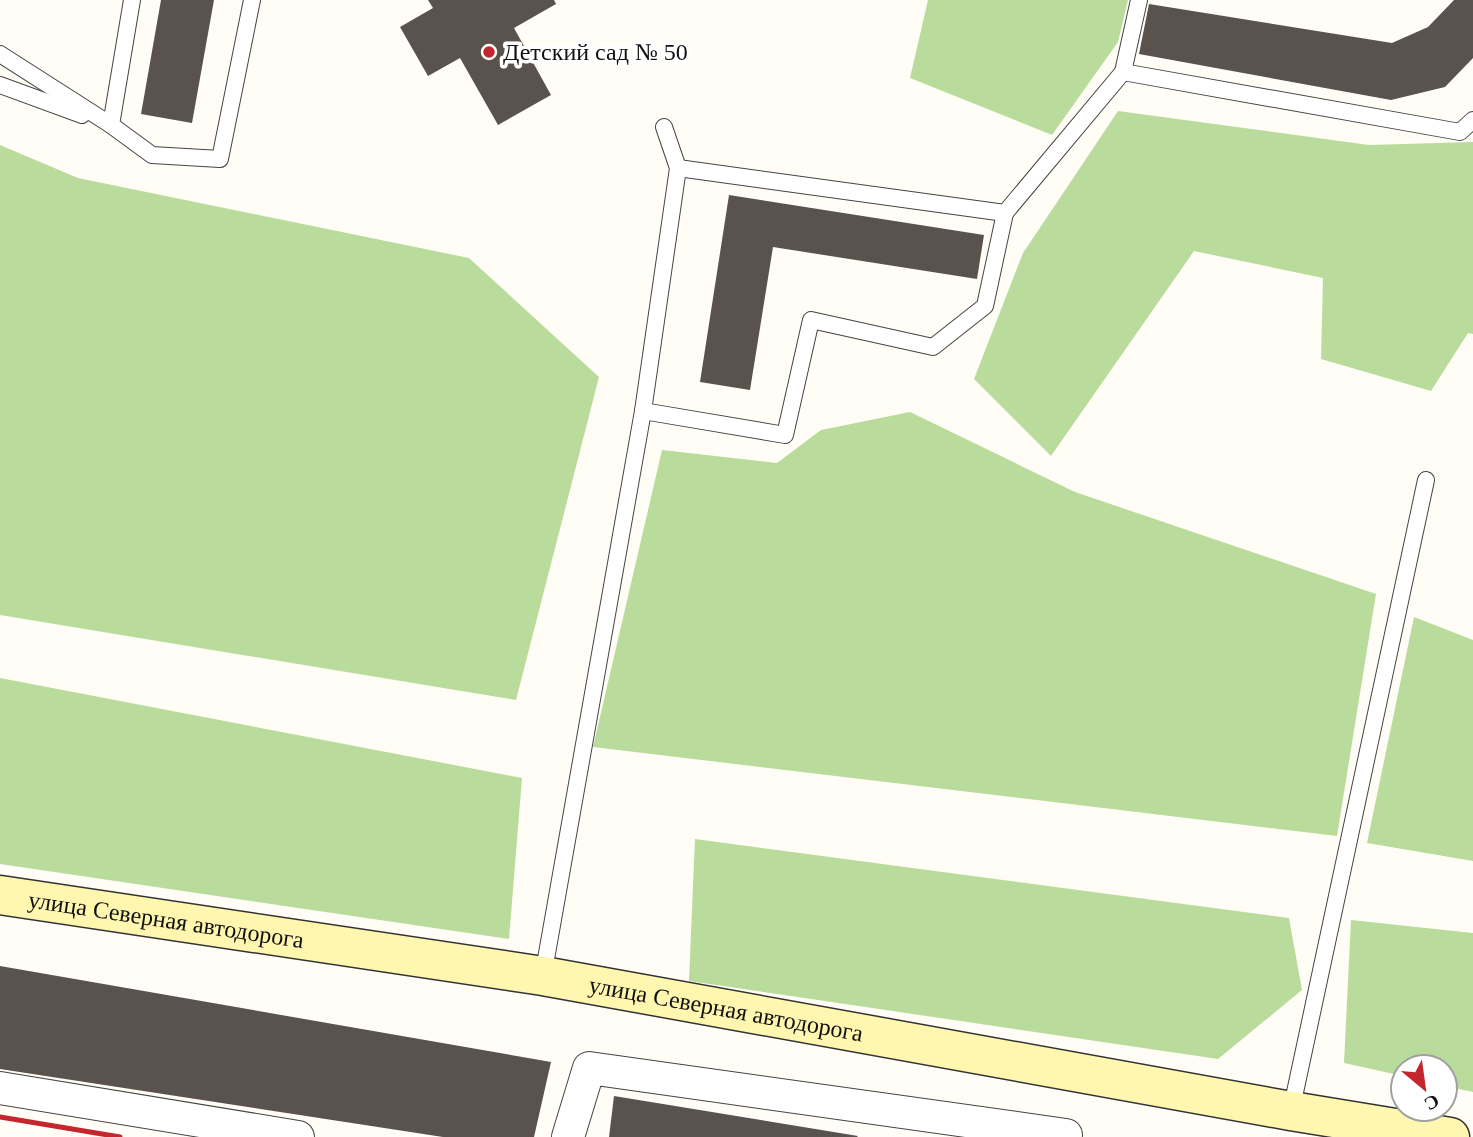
<svg xmlns="http://www.w3.org/2000/svg" width="1473" height="1137" font-family="'Times New Roman',serif">
	<style>
		.forest { fill: #b9dc9c }
		.building { fill: #5a524d }
		.lines { fill: none; stroke-linecap: round; stroke-linejoin: round }
		.lane-casing { stroke: #444; stroke-width: 18 }
		.street-casing { stroke: #444; stroke-width: 34 }
		.secondary-casing { stroke: #333; stroke-width: 41 }
		.lane { stroke: #fff; stroke-width: 16 }
		.street { stroke: #fff; stroke-width: 32 }
		.secondary { stroke: #fff6b0; stroke-width: 38 }
		.rail { stroke: #c4262e; stroke-width: 5 }
		.poi-dot { fill: #c4262e; stroke: #fff; stroke-width: 2.5 }
		.labels { text-anchor: middle; dominant-baseline: central; stroke-width: 7; stroke-linejoin: round; paint-order: stroke }
		.poi-label { font-size: 24px; fill: #111; stroke: #fff; text-anchor: start }
		.street-label { font-size: 24px; fill: #111; stroke: #fff }
	</style>
	<rect width="100%" height="100%" fill="#fffdf5"/>
	<g class="forest">
		<polygon points="928,0 1128,0 1118,42 1052,135 910,78"/>
		<polygon points="1118,111 1369,145 1473,142 1473,334 1468,333 1431,391 1321,359 1323,278 1194,251 1051,456 974,379 1023,253"/>
		<polygon points="0,145 78,178 469,258 599,377 516,700 0,615"/>
		<polygon points="910,412 1075,492 1376,594 1337,836 593,747 662,450 777,463 821,430"/>
		<polygon points="1414,617 1473,640 1473,861 1367,843"/>
		<polygon points="0,678 522,778 509,939 0,864"/>
		<polygon points="695,839 1289,918 1302,990 1218,1059 689,981"/>
		<polygon points="1351,920 1473,933 1473,1092 1445,1086 1445,1067 1403,1067 1403,1076 1344,1063"/>
	</g>
	<g class="building">
		<polygon points="161,0 214,0 192,123 141,114"/>
		<polygon points="428,0 554,0 556,4 514,28 551,95 498,125 460,58 428,76 400,27 433,8"/>
		<polygon points="1454,0 1473,0 1473,58 1445,87 1391,100 1139,54 1149,4 1392,43 1428,27"/>
		<polygon points="729,195 984,235 977,279 773,247 750,390 700,382"/>
		<polygon points="0,966 551,1062 534,1137 443,1137 0,1069"/>
		<polygon points="614,1096 858,1136 857,1137 609,1137"/>
	</g>
	<g class="lines">
		<g class="lane-casing">
			<g id="lane">
				<polyline points="132,0 111,125 152,155 220,159 252,0"/>
				<polyline points="1139,0 1123,72 1460,132 1473,120"/>
				<polyline points="0,54 111,125"/>
				<polyline points="0,85 82,115"/>
				<polyline points="678,168 1005,213 1123,72"/>
				<polyline points="643,411 785,435 811,320 933,347 985,306 1005,213"/>
				<polyline points="543,976 643,411 678,168 664,127"/>
				<polyline points="1291,1111 1426,480"/>
			</g>
		</g>
		<g class="street-casing">
			<g id="street">
				<polyline points="0,1088 298,1137"/>
				<polyline points="568,1137 589,1068 1066,1135"/>
			</g>
		</g>
		<g class="secondary-casing">
			<g id="secondary">
				<path id="s1" d="M0 895 543 976 1291 1111 1450 1137"/>
			</g>
		</g>
		<use href="#lane" class="lane"/>
		<use href="#street" class="street"/>
		<use href="#secondary" class="secondary"/>
		<polyline class="rail" points="0,1117 120,1137"/>
	</g>
	<circle class="poi-dot" cx="489" cy="52" r="7"/>
	<g class="labels">
		<g class="poi-label">
			<text x="503" y="52">Детский сад № 50</text>
		</g>
		<g class="street-label">
			<text stroke="none"><textPath href="#s1" startOffset="168">улица Северная автодорога</textPath></text>
			<text stroke="none"><textPath href="#s1" startOffset="735">улица Северная автодорога</textPath></text>
		</g>
	</g>
	<g transform="translate(1424 1088) rotate(151)"><circle r="33" fill="#ffffff" stroke="#a0a0a0" stroke-width="2"/>
	<path d="M0-5L12 26L0 18L-12 26Z" fill="#c4262e"/>
	<text y="-10" font-size="19" font-weight="bold" text-anchor="middle" fill="#111111">С</text>
	</g>
</svg>
